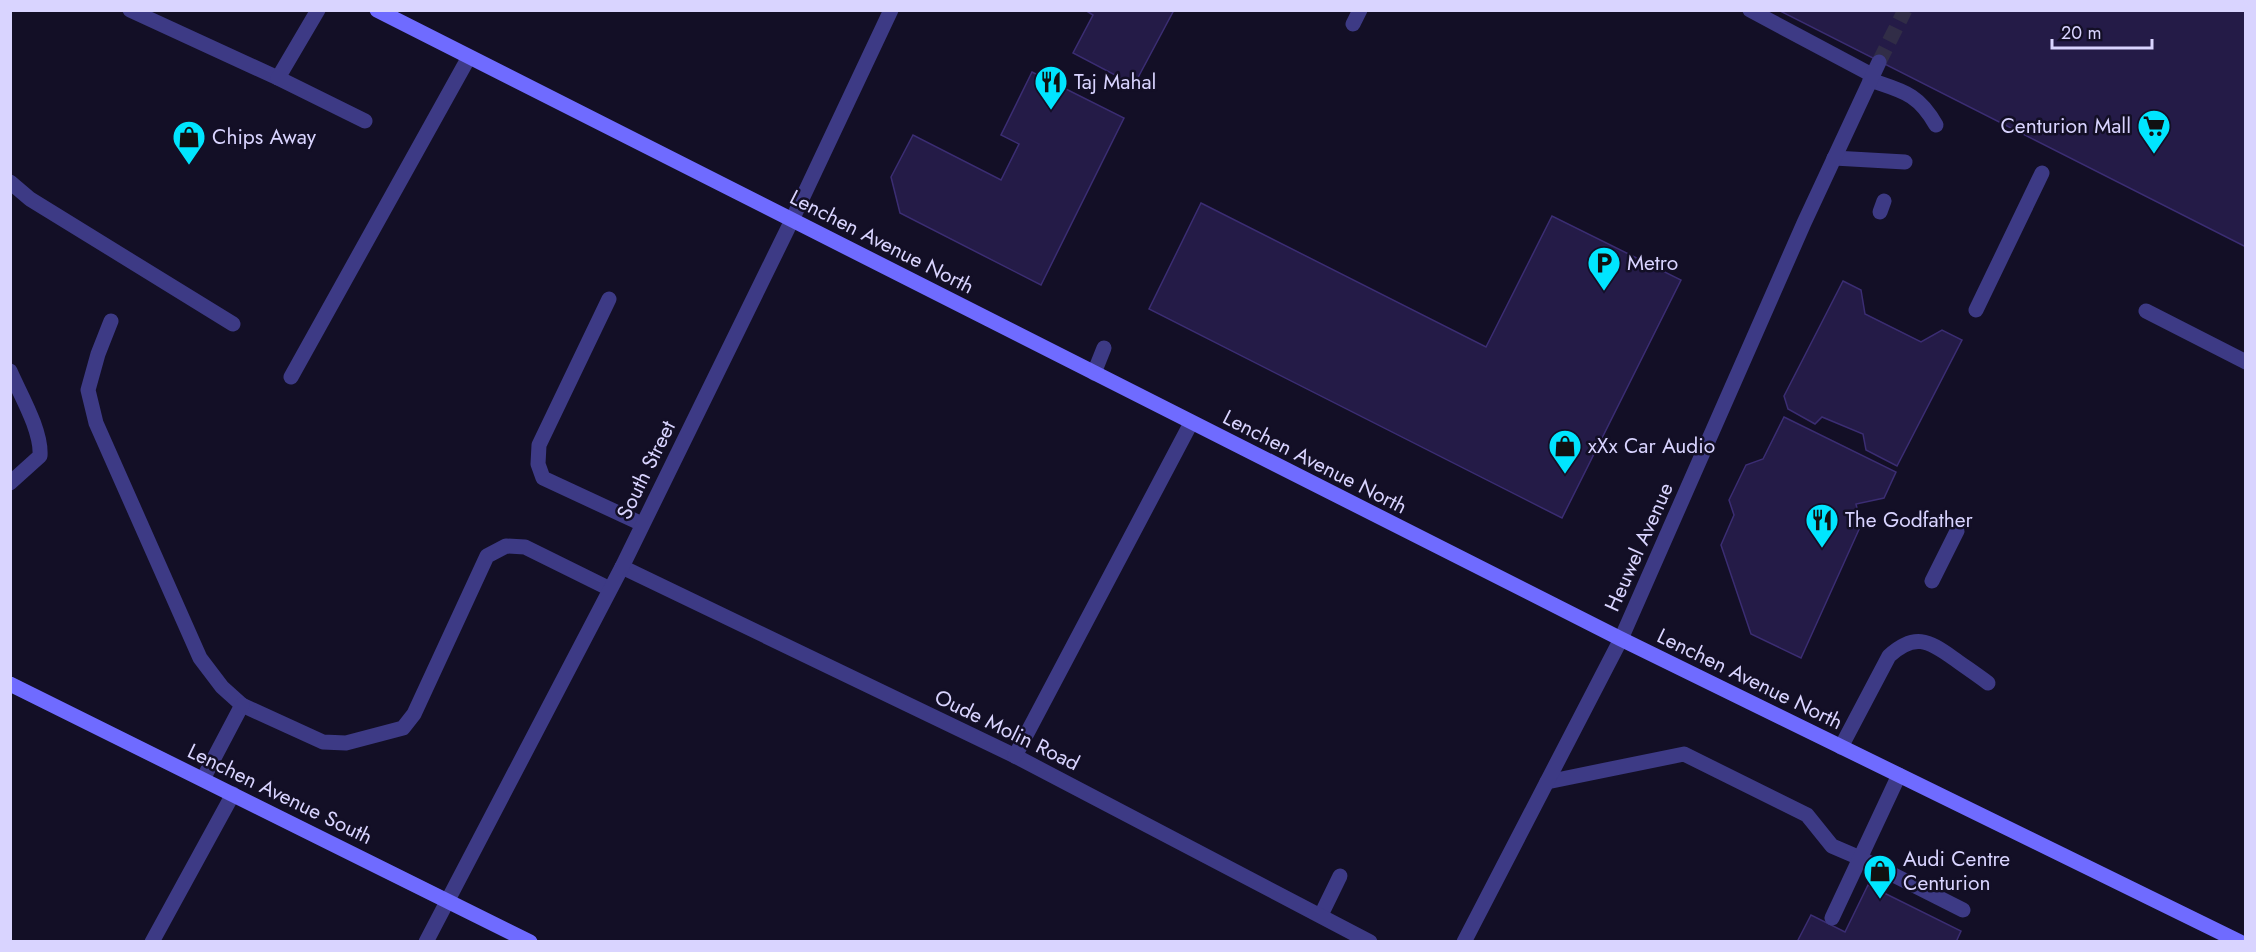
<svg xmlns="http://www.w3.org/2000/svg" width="2256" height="952" font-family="Jost,sans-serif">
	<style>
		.building { fill: #241b47; stroke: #3b2d73; stroke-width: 1.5 }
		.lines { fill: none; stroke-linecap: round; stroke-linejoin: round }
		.street-tunnel { stroke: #312d47; stroke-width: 15; stroke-dasharray: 15 8; stroke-linecap: butt }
		.lane { stroke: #3d3a85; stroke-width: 15 }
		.street { stroke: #3d3a85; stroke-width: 15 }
		.secondary { stroke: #6f6bff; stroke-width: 15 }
		.labels { text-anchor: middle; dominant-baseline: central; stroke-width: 5; stroke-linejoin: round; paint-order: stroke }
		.poi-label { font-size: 21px; fill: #d9d4ff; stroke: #130f26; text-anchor: start }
		.street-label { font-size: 21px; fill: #d9d4ff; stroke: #130f26 }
	</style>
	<rect width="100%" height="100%" fill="#130f26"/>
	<g class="building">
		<polygon points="1085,10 1174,10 1134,85 1073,53 1093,15"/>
		<polygon points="1778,10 2246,10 2246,247"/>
		<polygon points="1032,72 1124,118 1041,285 900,213 891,177 913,135 1001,180 1019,144 1001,135"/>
		<polygon points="1201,203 1486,347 1552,216 1681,280 1562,518 1149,309"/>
		<polygon points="1843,281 1861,290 1865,314 1921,342 1942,330 1962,340 1897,466 1866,450 1863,434 1822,417 1815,424 1788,409 1784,396"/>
		<polygon points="1784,417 1896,472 1884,498 1856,504 1861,525 1801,658 1751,634 1721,545 1734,515 1729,500 1746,465 1763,459"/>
		<polygon points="1868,885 1961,931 1956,942 1797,942 1811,915 1845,932"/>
	</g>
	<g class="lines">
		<polyline class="street-tunnel" points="1879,62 1905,10"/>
		<g class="lane">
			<polyline points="130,10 278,78"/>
			<polyline points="318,10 278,78 365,121"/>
			<polyline points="1353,24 1360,10"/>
			<path d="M1870 80C1902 91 1918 93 1936 125"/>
			<polyline points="1834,158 1905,162"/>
			<polyline points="10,182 30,199 233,324"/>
			<polyline points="1880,212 1884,201"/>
			<polyline points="609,299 539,445 538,464 543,478 642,524"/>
			<polyline points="1976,310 2042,173"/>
			<polyline points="2146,311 2246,362"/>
			<polyline points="111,321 98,354 88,390 96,423 200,658 222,687 242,705 323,742 346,743 403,728 414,714 487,556 506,546 525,547 610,589"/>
			<path d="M10 371C20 394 42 431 40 456L10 483"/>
			<polyline points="1094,373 1104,348"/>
			<polyline points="291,377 469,57"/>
			<polyline points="1932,581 1957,531"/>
			<path d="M1841 747 1889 656C1914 633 1928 640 1953 658 1964 666 1976 674 1988 683"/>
			<polyline points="203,779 242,705"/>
			<polyline points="1547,782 1684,754 1807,815 1832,846 1860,858 1963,910"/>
			<polyline points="1321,915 1340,876"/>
			<polyline points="1832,918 1899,775"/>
			<polyline points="152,942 233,794"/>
		</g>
		<g class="street">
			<polyline points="1750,10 1872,75"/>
			<polyline points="622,567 1015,756 1370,942"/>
			<polyline points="1015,756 1191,423"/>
			<polyline points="426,942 622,567 792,220 891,10"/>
			<polyline points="1464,942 1621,639 1804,223 1879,62"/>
		</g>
		<g class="secondary">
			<polyline points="377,10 1621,639 2240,942"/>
			<polyline points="10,684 530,942"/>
		</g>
	</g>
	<defs>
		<g id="restaurant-pin" transform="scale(1.725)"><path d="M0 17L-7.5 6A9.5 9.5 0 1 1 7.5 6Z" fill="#00e5ff" stroke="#130f26"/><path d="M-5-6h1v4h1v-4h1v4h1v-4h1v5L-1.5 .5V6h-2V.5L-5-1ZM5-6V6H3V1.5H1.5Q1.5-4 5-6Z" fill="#111"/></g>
		<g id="supermarket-pin" transform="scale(1.725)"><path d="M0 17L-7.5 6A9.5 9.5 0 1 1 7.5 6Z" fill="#00e5ff" stroke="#130f26"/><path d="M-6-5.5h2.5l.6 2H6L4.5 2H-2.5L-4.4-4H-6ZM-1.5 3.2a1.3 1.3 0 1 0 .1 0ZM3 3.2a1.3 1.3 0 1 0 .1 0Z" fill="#111"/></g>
		<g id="shop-pin" transform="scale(1.725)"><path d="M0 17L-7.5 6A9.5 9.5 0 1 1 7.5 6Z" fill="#00e5ff" stroke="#130f26"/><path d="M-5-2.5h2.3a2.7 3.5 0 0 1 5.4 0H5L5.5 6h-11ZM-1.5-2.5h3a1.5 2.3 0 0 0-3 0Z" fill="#111"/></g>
		<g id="parking-pin" transform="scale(1.725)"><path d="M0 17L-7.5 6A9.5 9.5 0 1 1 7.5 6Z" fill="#00e5ff" stroke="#130f26"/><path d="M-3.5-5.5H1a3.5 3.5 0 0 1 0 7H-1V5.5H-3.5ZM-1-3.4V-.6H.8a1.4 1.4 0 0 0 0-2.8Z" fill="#111"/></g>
	</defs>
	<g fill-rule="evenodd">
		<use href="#restaurant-pin" x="1051" y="82"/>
		<use href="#supermarket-pin" x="2154" y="126"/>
		<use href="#shop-pin" x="189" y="137"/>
		<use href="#parking-pin" x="1604" y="263"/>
		<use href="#shop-pin" x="1565" y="446"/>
		<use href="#restaurant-pin" x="1822" y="520"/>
		<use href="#shop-pin" x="1880" y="871"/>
	</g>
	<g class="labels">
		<g class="poi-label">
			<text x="1074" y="82">Taj Mahal</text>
			<text x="2131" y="126" text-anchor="end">Centurion Mall</text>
			<text x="212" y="137">Chips Away</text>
			<text x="1627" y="263">Metro</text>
			<text x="1588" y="446">xXx Car Audio</text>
			<text x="1845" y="520">The Godfather</text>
			<text x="1903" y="859">Audi Centre<tspan x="1903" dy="24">Centurion</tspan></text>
		</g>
		<g class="street-label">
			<text transform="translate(882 242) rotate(27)">Lenchen Avenue North</text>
			<text transform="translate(1315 462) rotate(27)">Lenchen Avenue North</text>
			<text transform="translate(646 470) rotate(-64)">South Street</text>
			<text transform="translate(1639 547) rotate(-66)">Heuwel Avenue</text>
			<text transform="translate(1750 679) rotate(26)">Lenchen Avenue North</text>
			<text transform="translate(1007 730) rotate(26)">Oude Molin Road</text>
			<text transform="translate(280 794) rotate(26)">Lenchen Avenue South</text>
		</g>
	</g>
	<rect width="2256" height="952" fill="none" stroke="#d9d4ff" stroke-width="24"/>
	<path d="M2052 39v9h100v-9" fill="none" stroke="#d9d4ff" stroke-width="3"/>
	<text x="2061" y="39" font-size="18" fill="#d9d4ff" stroke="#130f26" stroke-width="4.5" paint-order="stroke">20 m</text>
</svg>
